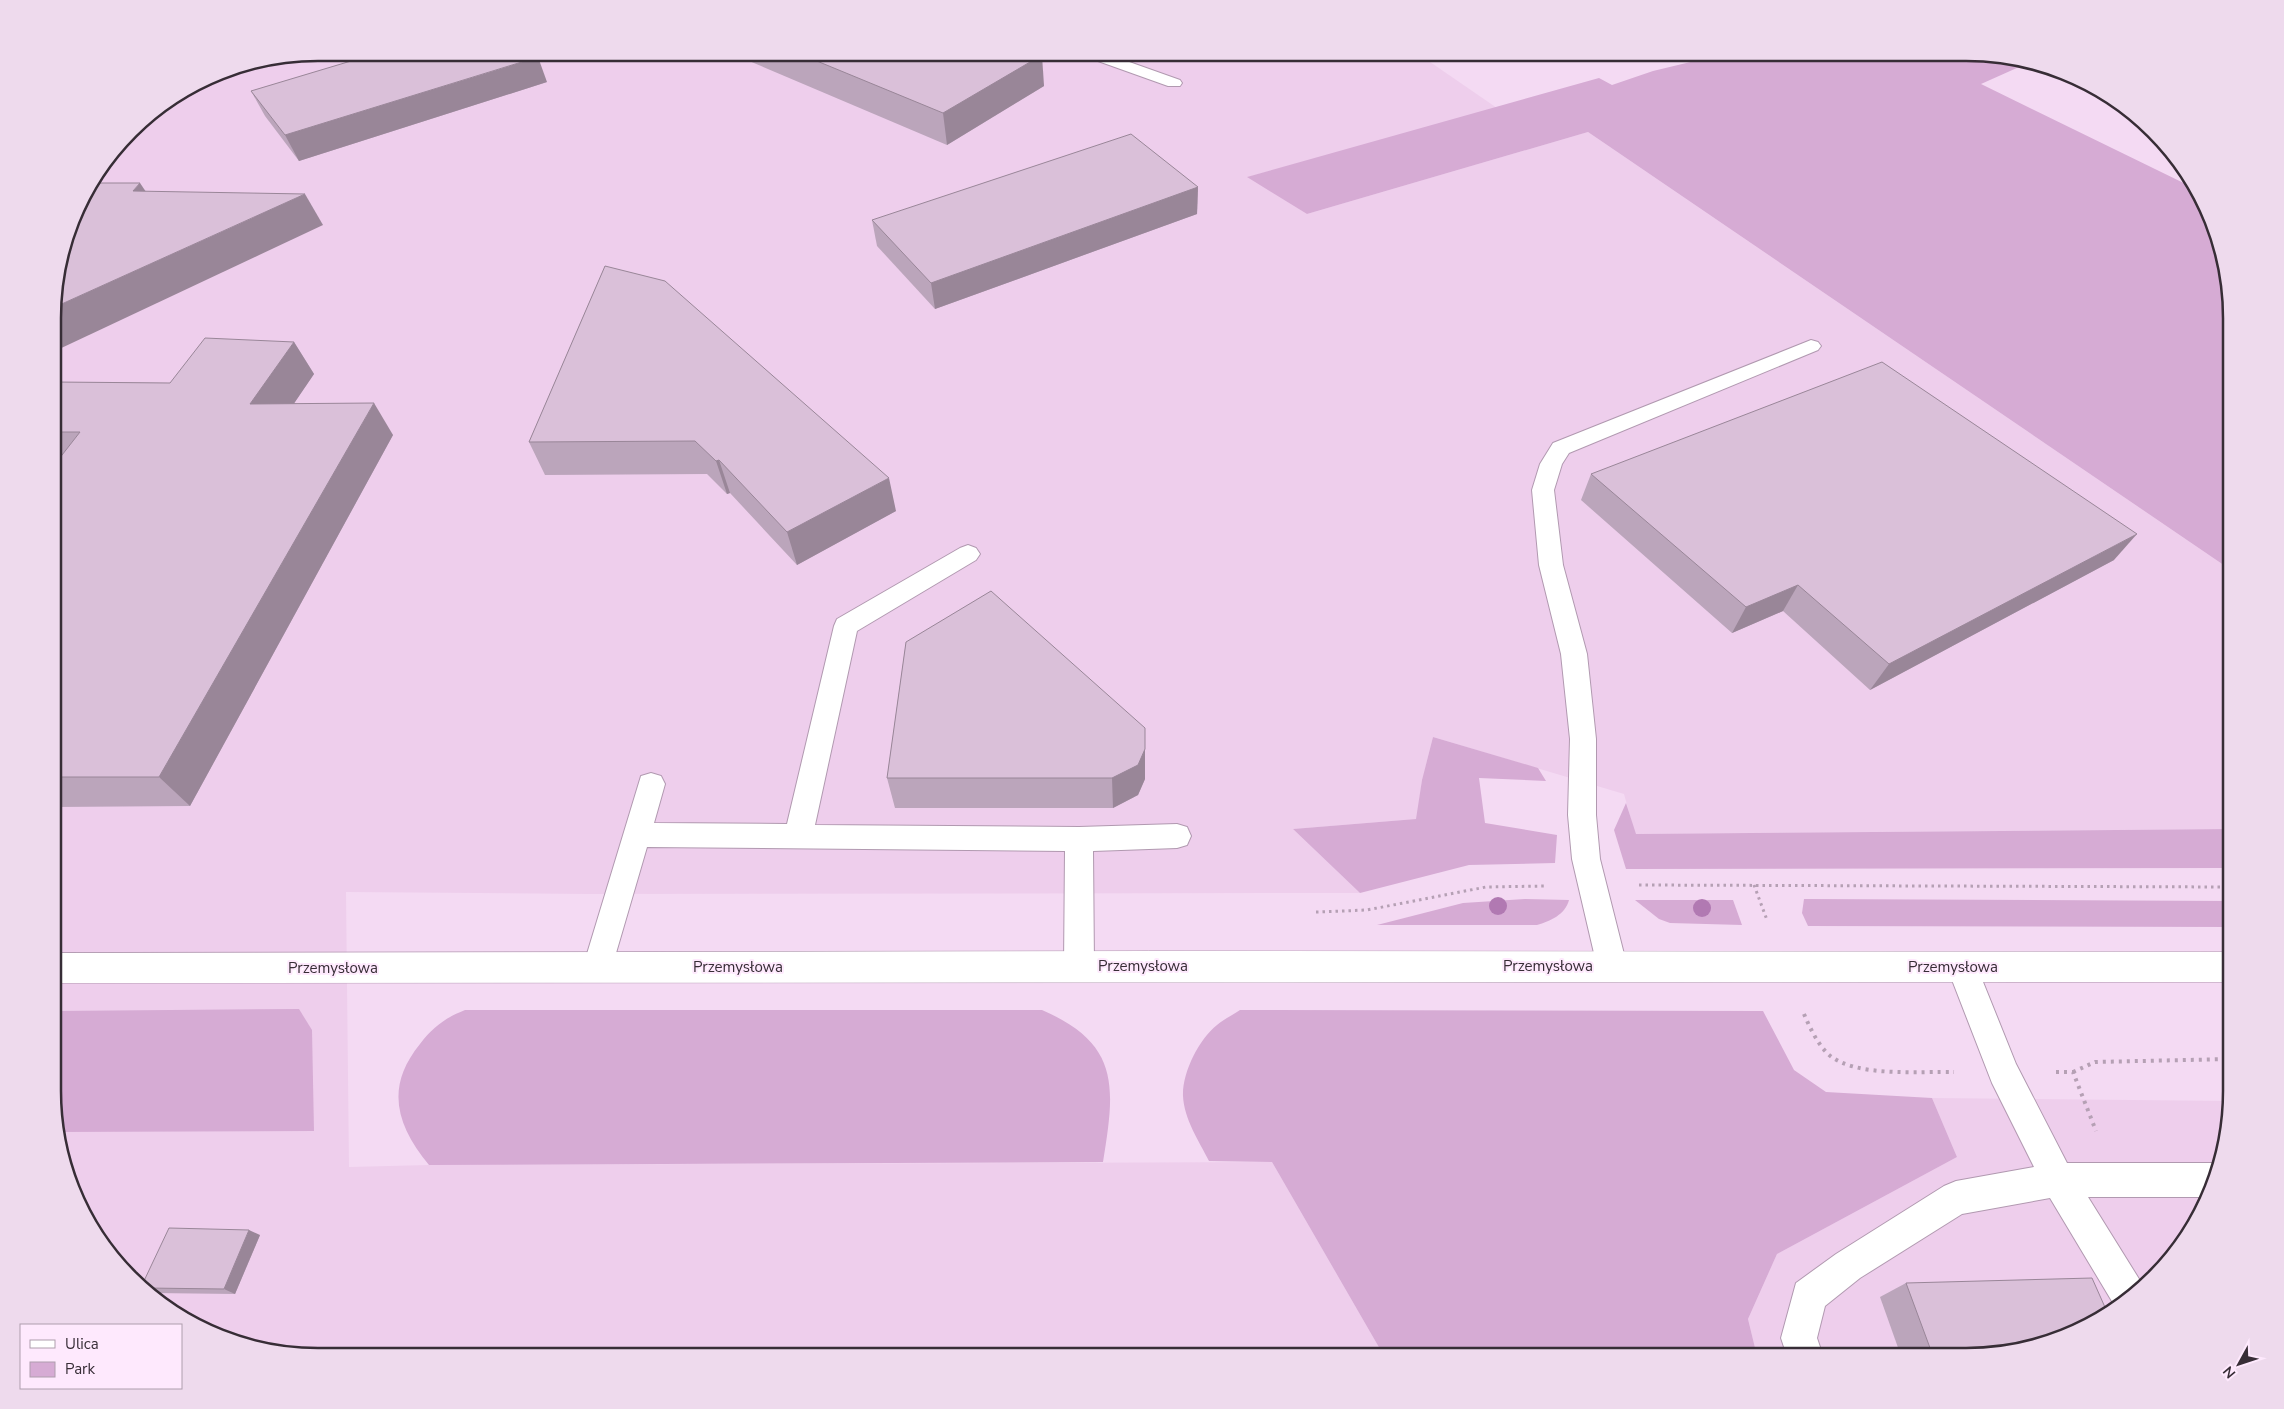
<svg xmlns="http://www.w3.org/2000/svg" width="2284" height="1409" font-family="'Nunito Sans',sans-serif">
	<style>
		.built { fill: #eeceec }
		.green { fill: #d6abd4 }
		.lines { fill: none; stroke-linecap: round; stroke-linejoin: round }
		.service-casing { stroke: #b199b0; stroke-width: 2 }
		.tertiary-casing { stroke: #b199b0; stroke-width: 1 }
		.path-far1 { stroke: #b5a0b4; stroke-width: 3; stroke-dasharray: 2.5 4; stroke-linecap: butt }
		.path { stroke: #b5a0b4; stroke-width: 4; stroke-dasharray: 3 5; stroke-linecap: butt }
		.service { fill: #fff; fill-rule: evenodd }
		.tertiary { fill: #fff; fill-rule: evenodd }
		.tree { fill: #b179b2 }
		.wall { fill: #bba5bb }
		.shaded-wall { fill: #998698 }
		.building { fill: #dac0d9; stroke: #998698 }
		.labels { text-anchor: middle; dominant-baseline: central; stroke-width: 4; stroke-linejoin: round; paint-order: stroke }
		.street-label { font-size: 15px; fill: #372d36; stroke: #fee9fd }
		.rim { fill: none; stroke: #372d36; stroke-width: 2.5 }
	</style>
	<rect width="100%" height="100%" fill="#f4daf3"/>
	<g class="built">
		<polygon points="319,53 1417,53 1497,108 1248,177 1307,214 1588,132 2231,570 2231,829 1635,834 1624,794 1433,737 1422,780 1417,819 1293,829 1360,893 589,894 346,892 349,1167 429,1165 1272,1162 1384,1356 318,1356 249,1347 171,1312 97,1238 67,1176 55,1125 55,284 80,201 143,119 217,73"/>
		<polygon points="1932,1098 2231,1101 2231,1108 2217,1176 2187,1238 2141,1290 2098,1321 2035,1347 1983,1356 1757,1356 1748,1319 1777,1254 1957,1157"/>
	</g>
	<g class="green">
		<polygon points="1728,53 1966,53 2028,63 1981,84 2198,190 2217,233 2231,301 2231,570 1588,132 1307,214 1247,177 1599,78 1612,85 1653,71"/>
		<polygon points="1433,737 1538,768 1546,781 1479,778 1485,823 1557,835 1555,863 1469,865 1360,893 1293,829 1416,819 1422,780"/>
		<polygon points="1626,803 1636,834 2231,829 2231,868 1626,869 1614,830"/>
		<path d="M1525 899 1569 900C1565 915 1550 921 1537 925H1377L1463 903Z"/>
		<polygon points="1804,899 2231,901 2231,927 1808,926 1802,913"/>
		<polygon points="1635,900 1733,900 1742,925 1670,923 1659,919"/>
		<polygon points="299,1009 312,1030 314,1131 56,1132 55,1125 55,1011"/>
		<path d="M465 1010H1042C1121 1044 1115 1088 1103 1162L429 1165C396 1125 385 1087 420 1044 433 1027 445 1018 465 1010Z"/>
		<path d="M1240 1010 1763 1011 1794 1070 1826 1092 1932 1098 1957 1157 1777 1254 1748 1319 1757 1356H1384L1272 1162 1209 1161C1199 1141 1184 1119 1183 1096 1182 1073 1199 1039 1217 1025 1224 1019 1233 1015 1240 1010Z"/>
	</g>
	<g class="lines">
		<g class="service-casing">
			<g id="service">
				<polygon points="1082,53 1104,53 1180,80 1182,83 1180,86 1168,86 1084,56"/>
				<polygon points="1686,53 1705,53 1703,56 1693,59 1687,57"/>
				<polygon points="1811,340 1818,342 1821,346 1818,350 1569,453 1562,464 1554,490 1563,565 1587,654 1596,739 1596,815 1600,859 1627,966 1623,976 1612,980 1601,976 1597,966 1572,859 1568,815 1570,739 1561,654 1539,565 1532,490 1540,464 1553,443"/>
				<polygon points="968,545 976,548 980,554 976,560 857,631 815,825 1079,827 1177,824 1187,827 1191,836 1187,845 1177,848 1093,851 1094,966 1090,976 1079,980 1068,976 1064,966 1065,851 647,847 609,977 598,981 587,977 583,967 641,776 651,773 661,776 665,784 654,823 787,824 834,626 837,619 960,548"/>
				<polygon points="1962,953 1973,957 2016,1064 2067,1163 2216,1163 2220,1165 2217,1176 2207,1197 2088,1197 2144,1287 2116,1308 2050,1198 1962,1214 1860,1278 1825,1306 1817,1338 1823,1356 1787,1356 1781,1338 1796,1283 1836,1254 1944,1186 1956,1181 2034,1167 1992,1083 1947,967 1951,957"/>
			</g>
		</g>
		<g class="tertiary-casing">
			<polygon id="tertiary" points="1149,951 2231,952 2231,982 55,983 55,953"/>
		</g>
		<g class="path-far1">
			<polyline points="1639,885 2231,887"/>
			<polyline points="1754,885 1767,920"/>
			<polyline points="1316,912 1367,910 1486,887 1545,886"/>
		</g>
		<g class="path">
			<path d="M1804 1014C1810 1028 1817 1043 1828 1054 1855 1078 1920 1071 1954 1072"/>
			<polyline points="2056,1072 2073,1072 2096,1131"/>
			<polyline points="2073,1072 2095,1062 2231,1059"/>
		</g>
		<use href="#service" class="service"/>
		<use href="#tertiary" class="tertiary"/>
	</g>
	<g class="tree">
		<circle cx="1498" cy="906" r="9"/>
		<circle cx="1702" cy="908" r="9"/>
	</g>
	<g class="wall">
		<polygon points="664,52 685,52 675,57"/>
		<polygon points="728,52 1035,52 1044,86 947,145"/>
		<polygon points="547,82 299,161 265,116 251,91"/>
		<polygon points="1198,187 1197,214 935,309 877,246 872,220"/>
		<polygon points="605,266 896,511 797,565 730,493 727,494 707,474 545,475 529,442"/>
		<polygon points="294,342 314,374 294,403 393,435 190,806 55,807 55,382 170,383"/>
		<polygon points="1591,474 2114,560 1870,690 1783,611 1732,633 1581,500"/>
		<polygon points="906,642 1145,779 1138,795 1113,808 895,808 887,778"/>
		<polygon points="260,1235 235,1294 153,1293 151,1292 143,1283"/>
		<polygon points="1906,1283 1983,1356 1901,1356 1880,1297"/>
	</g>
	<g class="shaded-wall">
		<polygon points="673,52 685,52 675,57"/>
		<polygon points="1042,55 1044,86 947,145 943,113"/>
		<polygon points="538,57 547,82 299,161 285,135"/>
		<polygon points="140,183 161,214 133,191"/>
		<polygon points="1198,187 1197,214 935,309 931,283"/>
		<polygon points="305,194 323,225 55,351 55,307"/>
		<polygon points="294,342 314,374 272,436 250,404"/>
		<polygon points="374,403 393,435 190,806 159,777"/>
		<polygon points="719,460 730,493 727,494 716,461"/>
		<polygon points="889,478 896,511 797,565 787,532"/>
		<polygon points="2137,534 2114,560 1870,690 1889,664"/>
		<polygon points="1798,585 1783,611 1732,633 1746,607"/>
		<polygon points="1145,749 1145,779 1138,795 1113,808 1112,778"/>
		<polygon points="249,1230 260,1235 235,1294 224,1289"/>
	</g>
	<g class="building">
		<polygon points="381,52 533,52 538,57 285,135 251,91"/>
		<polygon points="795,52 1035,52 1042,55 943,113"/>
		<polygon points="1131,134 1198,187 931,283 872,220"/>
		<polygon points="94,183 140,183 133,191 305,194 55,307 55,284 80,201"/>
		<polygon points="605,266 665,281 889,478 787,532 719,460 716,461 695,441 529,442"/>
		<polygon points="205,338 294,342 250,404 374,403 159,777 55,777 55,464 80,432 55,432 55,382 170,383"/>
		<polygon points="1882,362 2137,534 1889,664 1798,585 1746,607 1591,474"/>
		<polygon points="991,591 1145,728 1145,749 1138,765 1112,778 887,778 906,642"/>
		<polygon points="169,1228 249,1230 224,1289 147,1288 143,1283"/>
		<polygon points="2092,1278 2108,1314 2098,1321 2035,1347 1983,1356 1933,1356 1906,1283"/>
	</g>
	<g class="labels">
		<g class="street-label">
			<text x="1143" y="966">Przemysłowa</text>
			<text x="1548" y="966">Przemysłowa</text>
			<text x="738" y="967">Przemysłowa</text>
			<text x="1953" y="967">Przemysłowa</text>
			<text x="333" y="968">Przemysłowa</text>
		</g>
	</g>
	<path d="M0 0H2284V1409H0ZM318 61H1966A257 257 0 0 1 2223 318V1091A257 257 0 0 1 1966 1348H318A257 257 0 0 1 61 1091V318A257 257 0 0 1 318 61Z" fill="#eedaed" fill-rule="evenodd"/>
	<path class="rim" d="M318 61H1966A257 257 0 0 1 2223 318V1091A257 257 0 0 1 1966 1348H318A257 257 0 0 1 61 1091V318A257 257 0 0 1 318 61Z"/>
	<rect x="20" y="1324" width="162" height="65" fill="#fee9fd" stroke="#ae9ead"/>
	<rect x="30" y="1340" width="25" height="8" fill="#ffffff" stroke="#ae9ead"/>
	<text x="65" y="1349" font-size="15" fill="#372d36">Ulica</text>
	<rect x="30" y="1362" width="25" height="15" fill="#d6abd4" stroke="#ae9ead"/>
	<text x="65" y="1374" font-size="15" fill="#372d36">Park</text>
	<g transform="translate(2239 1364) rotate(230)" stroke="#fee9fd" stroke-width="4" paint-order="stroke">
	<path d="M0-4L9 19L0 12L-9 19Z" fill="#372d36"/>
	<text y="-8" font-size="14" font-weight="bold" text-anchor="middle" fill="#372d36">N</text>
	</g>
</svg>
